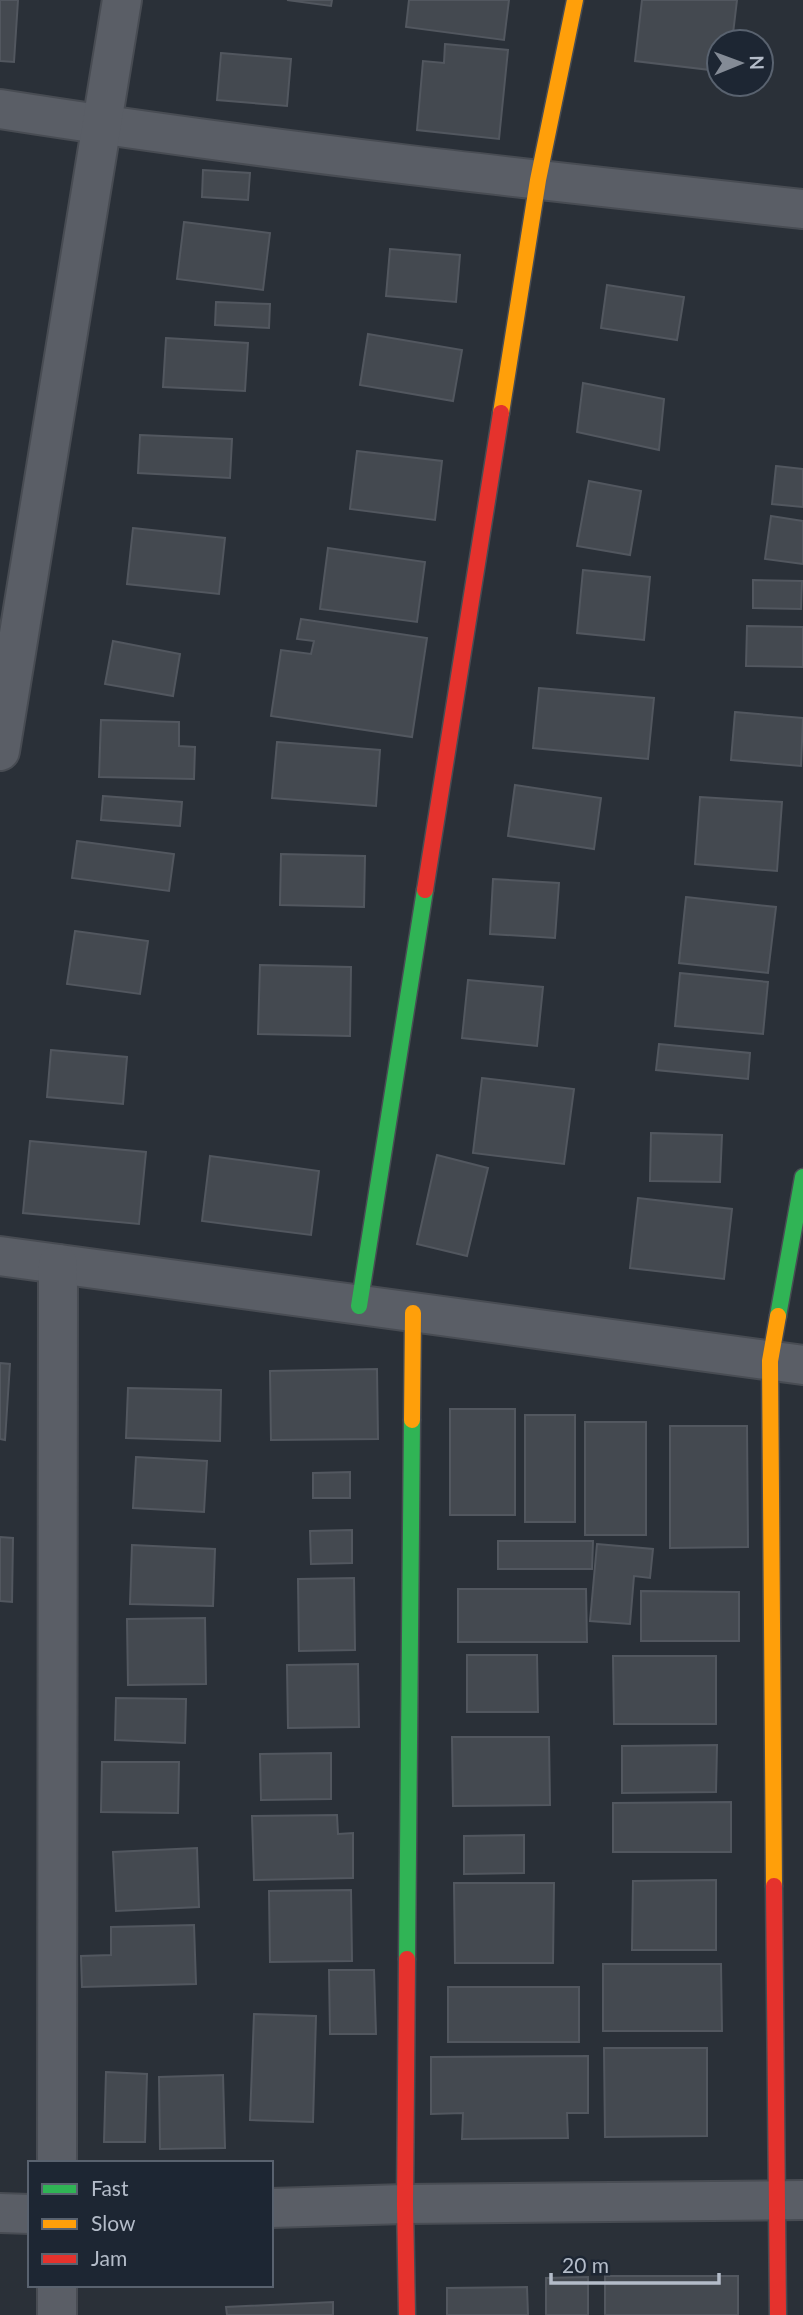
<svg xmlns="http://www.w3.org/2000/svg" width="803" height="2315" font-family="Lato,sans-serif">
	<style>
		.building { fill: #444950; stroke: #52575f; stroke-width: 2 }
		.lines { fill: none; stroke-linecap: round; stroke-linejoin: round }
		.street-casing { stroke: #484c53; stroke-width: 42 }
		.fast-casing { stroke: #484c53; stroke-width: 19 }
		.slow-casing { stroke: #484c53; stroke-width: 19 }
		.jam-casing { stroke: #484c53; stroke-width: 19 }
		.street { stroke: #5a5e66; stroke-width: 38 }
		.fast { stroke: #30b455; stroke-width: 16 }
		.slow { stroke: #ff9f0a; stroke-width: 16 }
		.jam { stroke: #e5322d; stroke-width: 16 }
	</style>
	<rect width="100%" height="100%" fill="#2a3038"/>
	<g class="building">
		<polygon points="0,0 18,0 14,62 0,61"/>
		<polygon points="287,0 332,0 331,6"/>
		<polygon points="409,0 509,0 504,40 406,27"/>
		<polygon points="642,0 737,0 732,42 719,42 719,71 635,61"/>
		<polygon points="445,44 508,50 499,139 417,130 423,61 444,63"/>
		<polygon points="221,53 291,59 287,106 217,100"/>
		<polygon points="203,170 250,173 248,200 202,197"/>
		<polygon points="184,222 270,233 263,290 177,279"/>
		<polygon points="390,249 460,255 456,302 386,296"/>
		<polygon points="607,285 684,297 677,340 601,328"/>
		<polygon points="216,302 270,304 269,328 215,325"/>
		<polygon points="368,334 462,350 453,401 360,385"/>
		<polygon points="166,338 248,343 245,391 163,387"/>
		<polygon points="583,383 664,399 659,450 577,432"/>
		<polygon points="140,435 232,439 230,478 138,473"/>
		<polygon points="357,451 442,461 435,520 350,509"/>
		<polygon points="776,466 803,469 803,507 772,504"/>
		<polygon points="589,481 641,491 630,555 577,546"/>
		<polygon points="771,516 803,521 803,564 765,559"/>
		<polygon points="133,528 225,538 219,594 127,584"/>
		<polygon points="328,548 425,562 417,622 320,609"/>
		<polygon points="583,570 650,577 644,640 577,633"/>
		<polygon points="753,580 802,581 801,609 753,608"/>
		<polygon points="301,619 427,638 412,737 271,716 281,650 311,654 314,641 297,639"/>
		<polygon points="747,626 803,627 803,667 746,666"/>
		<polygon points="113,641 180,654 173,696 105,684"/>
		<polygon points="539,688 654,698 648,759 533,748"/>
		<polygon points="735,712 803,718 801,766 731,760"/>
		<polygon points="101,720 179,722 179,746 195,747 194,779 99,777"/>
		<polygon points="277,742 380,750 376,806 272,798"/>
		<polygon points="515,785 601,798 594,849 508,836"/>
		<polygon points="103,796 182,802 180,826 101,820"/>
		<polygon points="700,797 782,802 777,871 695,864"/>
		<polygon points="77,841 174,854 169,891 72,878"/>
		<polygon points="281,854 365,856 364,907 280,905"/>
		<polygon points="493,879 559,883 555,938 490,934"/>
		<polygon points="686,897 776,907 768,973 679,963"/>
		<polygon points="75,931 148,941 140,994 67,984"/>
		<polygon points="260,965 351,967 350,1036 258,1034"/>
		<polygon points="680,973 768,982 763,1034 675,1026"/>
		<polygon points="468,980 543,987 537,1046 462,1038"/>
		<polygon points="659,1044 750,1053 748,1079 656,1070"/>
		<polygon points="51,1050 127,1057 123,1104 47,1097"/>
		<polygon points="482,1078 574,1089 564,1164 473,1153"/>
		<polygon points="651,1133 722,1135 720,1182 650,1181"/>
		<polygon points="30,1141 146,1152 139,1224 23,1213"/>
		<polygon points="437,1155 488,1168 467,1256 417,1244"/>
		<polygon points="210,1156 319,1171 311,1235 202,1221"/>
		<polygon points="638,1198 732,1209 724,1279 630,1268"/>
		<polygon points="0,1363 10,1364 5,1440 0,1439"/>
		<polygon points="377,1369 378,1439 271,1440 270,1371"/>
		<polygon points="128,1388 221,1390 220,1441 126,1438"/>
		<rect x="450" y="1409" width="65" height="106"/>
		<rect x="525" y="1415" width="50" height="107"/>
		<rect x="585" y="1422" width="61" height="113"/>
		<polygon points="670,1426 747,1426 748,1547 670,1548"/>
		<polygon points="136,1457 207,1461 204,1512 133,1508"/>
		<polygon points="350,1472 350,1498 313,1498 313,1473"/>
		<polygon points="352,1530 352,1563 311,1564 310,1531"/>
		<polygon points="0,1537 13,1538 12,1602 0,1601"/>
		<polygon points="498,1541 593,1541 592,1569 498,1569"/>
		<polygon points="597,1544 653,1549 650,1578 634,1576 630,1624 590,1621"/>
		<polygon points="132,1545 215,1549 213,1606 130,1604"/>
		<polygon points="354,1578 355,1650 299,1651 298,1579"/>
		<polygon points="458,1589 586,1589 587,1642 458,1642"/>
		<polygon points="641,1591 739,1592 739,1641 641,1641"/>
		<polygon points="205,1618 206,1684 128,1685 127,1619"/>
		<polygon points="467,1655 537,1655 538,1712 467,1712"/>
		<polygon points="613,1656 716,1656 716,1724 614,1724"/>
		<polygon points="358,1664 359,1727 288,1728 287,1665"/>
		<polygon points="116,1698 186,1699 185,1743 115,1740"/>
		<polygon points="452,1737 549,1737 550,1805 453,1806"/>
		<polygon points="717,1745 716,1792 622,1793 622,1746"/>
		<polygon points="331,1753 331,1799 261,1800 260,1754"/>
		<polygon points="102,1762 179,1762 178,1813 101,1812"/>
		<polygon points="731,1802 731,1852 613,1852 613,1803"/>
		<polygon points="337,1815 338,1834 353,1833 353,1878 254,1880 252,1816"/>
		<polygon points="524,1835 524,1873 464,1874 464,1836"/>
		<polygon points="197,1848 199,1907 116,1911 113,1852"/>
		<polygon points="716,1880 716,1950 632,1950 633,1881"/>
		<polygon points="454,1883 554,1883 553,1963 455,1963"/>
		<polygon points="351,1890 352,1961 270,1962 269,1891"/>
		<polygon points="194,1925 196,1984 82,1987 81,1956 111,1955 111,1927"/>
		<polygon points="603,1964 721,1964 722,2031 603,2031"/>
		<polygon points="329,1970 374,1970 376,2034 330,2034"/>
		<rect x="448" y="1987" width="131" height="55"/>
		<polygon points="254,2014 316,2016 313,2122 250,2120"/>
		<polygon points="604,2048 707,2048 707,2136 605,2137"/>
		<polygon points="588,2056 588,2113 567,2113 568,2138 462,2139 463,2113 431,2114 431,2057"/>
		<polygon points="106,2072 147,2074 145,2142 104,2142"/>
		<polygon points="223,2075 225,2148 160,2149 159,2077"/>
		<rect x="605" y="2276" width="133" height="39"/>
		<polygon points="588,2277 588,2315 546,2315 546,2278"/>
		<polygon points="527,2287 528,2315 447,2315 447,2288"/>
		<polygon points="333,2302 333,2315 227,2315 226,2307"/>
	</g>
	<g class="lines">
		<g class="street-casing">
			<g id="street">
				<path d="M0 109C266 151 535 180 803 209"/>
				<polyline points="0,751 122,0"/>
				<polyline points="0,1256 803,1365"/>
				<polyline points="57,2163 58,1264"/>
				<polyline points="271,2208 405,2204 803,2200"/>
				<polyline points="0,2213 30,2214"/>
				<polyline points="57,2315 57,2285"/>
			</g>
		</g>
		<g class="fast-casing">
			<g id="fast">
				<polyline points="359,1306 425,890"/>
				<polyline points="778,1316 803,1177"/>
				<polyline points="407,1959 412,1420"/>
			</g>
		</g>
		<g class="slow-casing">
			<g id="slow">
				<polyline points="501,413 538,180 575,0"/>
				<polyline points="412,1420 413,1313"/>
				<polyline points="774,1886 770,1361 778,1316"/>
			</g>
		</g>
		<g class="jam-casing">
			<g id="jam">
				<polyline points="425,890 501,413"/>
				<polyline points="774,1886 778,2315"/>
				<polyline points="407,2315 405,2204 407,1959"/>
			</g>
		</g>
		<use href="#street" class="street"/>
		<use href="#fast" class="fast"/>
		<use href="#slow" class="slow"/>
		<use href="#jam" class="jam"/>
	</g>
	<rect x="28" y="2161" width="245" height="126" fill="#1d2633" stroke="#59626f" stroke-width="2"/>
	<rect x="42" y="2184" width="35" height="10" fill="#30b455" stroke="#59626f" stroke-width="2"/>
	<text x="91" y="2196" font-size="21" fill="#b4bcc9">Fast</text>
	<rect x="42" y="2219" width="35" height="10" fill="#ff9f0a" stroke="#59626f" stroke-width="2"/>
	<text x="91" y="2231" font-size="21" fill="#b4bcc9">Slow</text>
	<rect x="42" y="2254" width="35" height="10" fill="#e5322d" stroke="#59626f" stroke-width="2"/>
	<text x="91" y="2266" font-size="21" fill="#b4bcc9">Jam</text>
	<g transform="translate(740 63) rotate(89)"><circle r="33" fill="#1d2633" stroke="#59626f" stroke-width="2"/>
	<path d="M0-5L12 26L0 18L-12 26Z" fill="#848b96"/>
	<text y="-10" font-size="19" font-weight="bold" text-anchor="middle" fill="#b4bcc9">N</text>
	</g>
	<path d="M551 2273v10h168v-10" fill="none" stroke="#b4bcc9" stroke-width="3.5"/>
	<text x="562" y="2273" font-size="21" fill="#b4bcc9" stroke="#1d2633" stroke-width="5" paint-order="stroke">20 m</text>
</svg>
